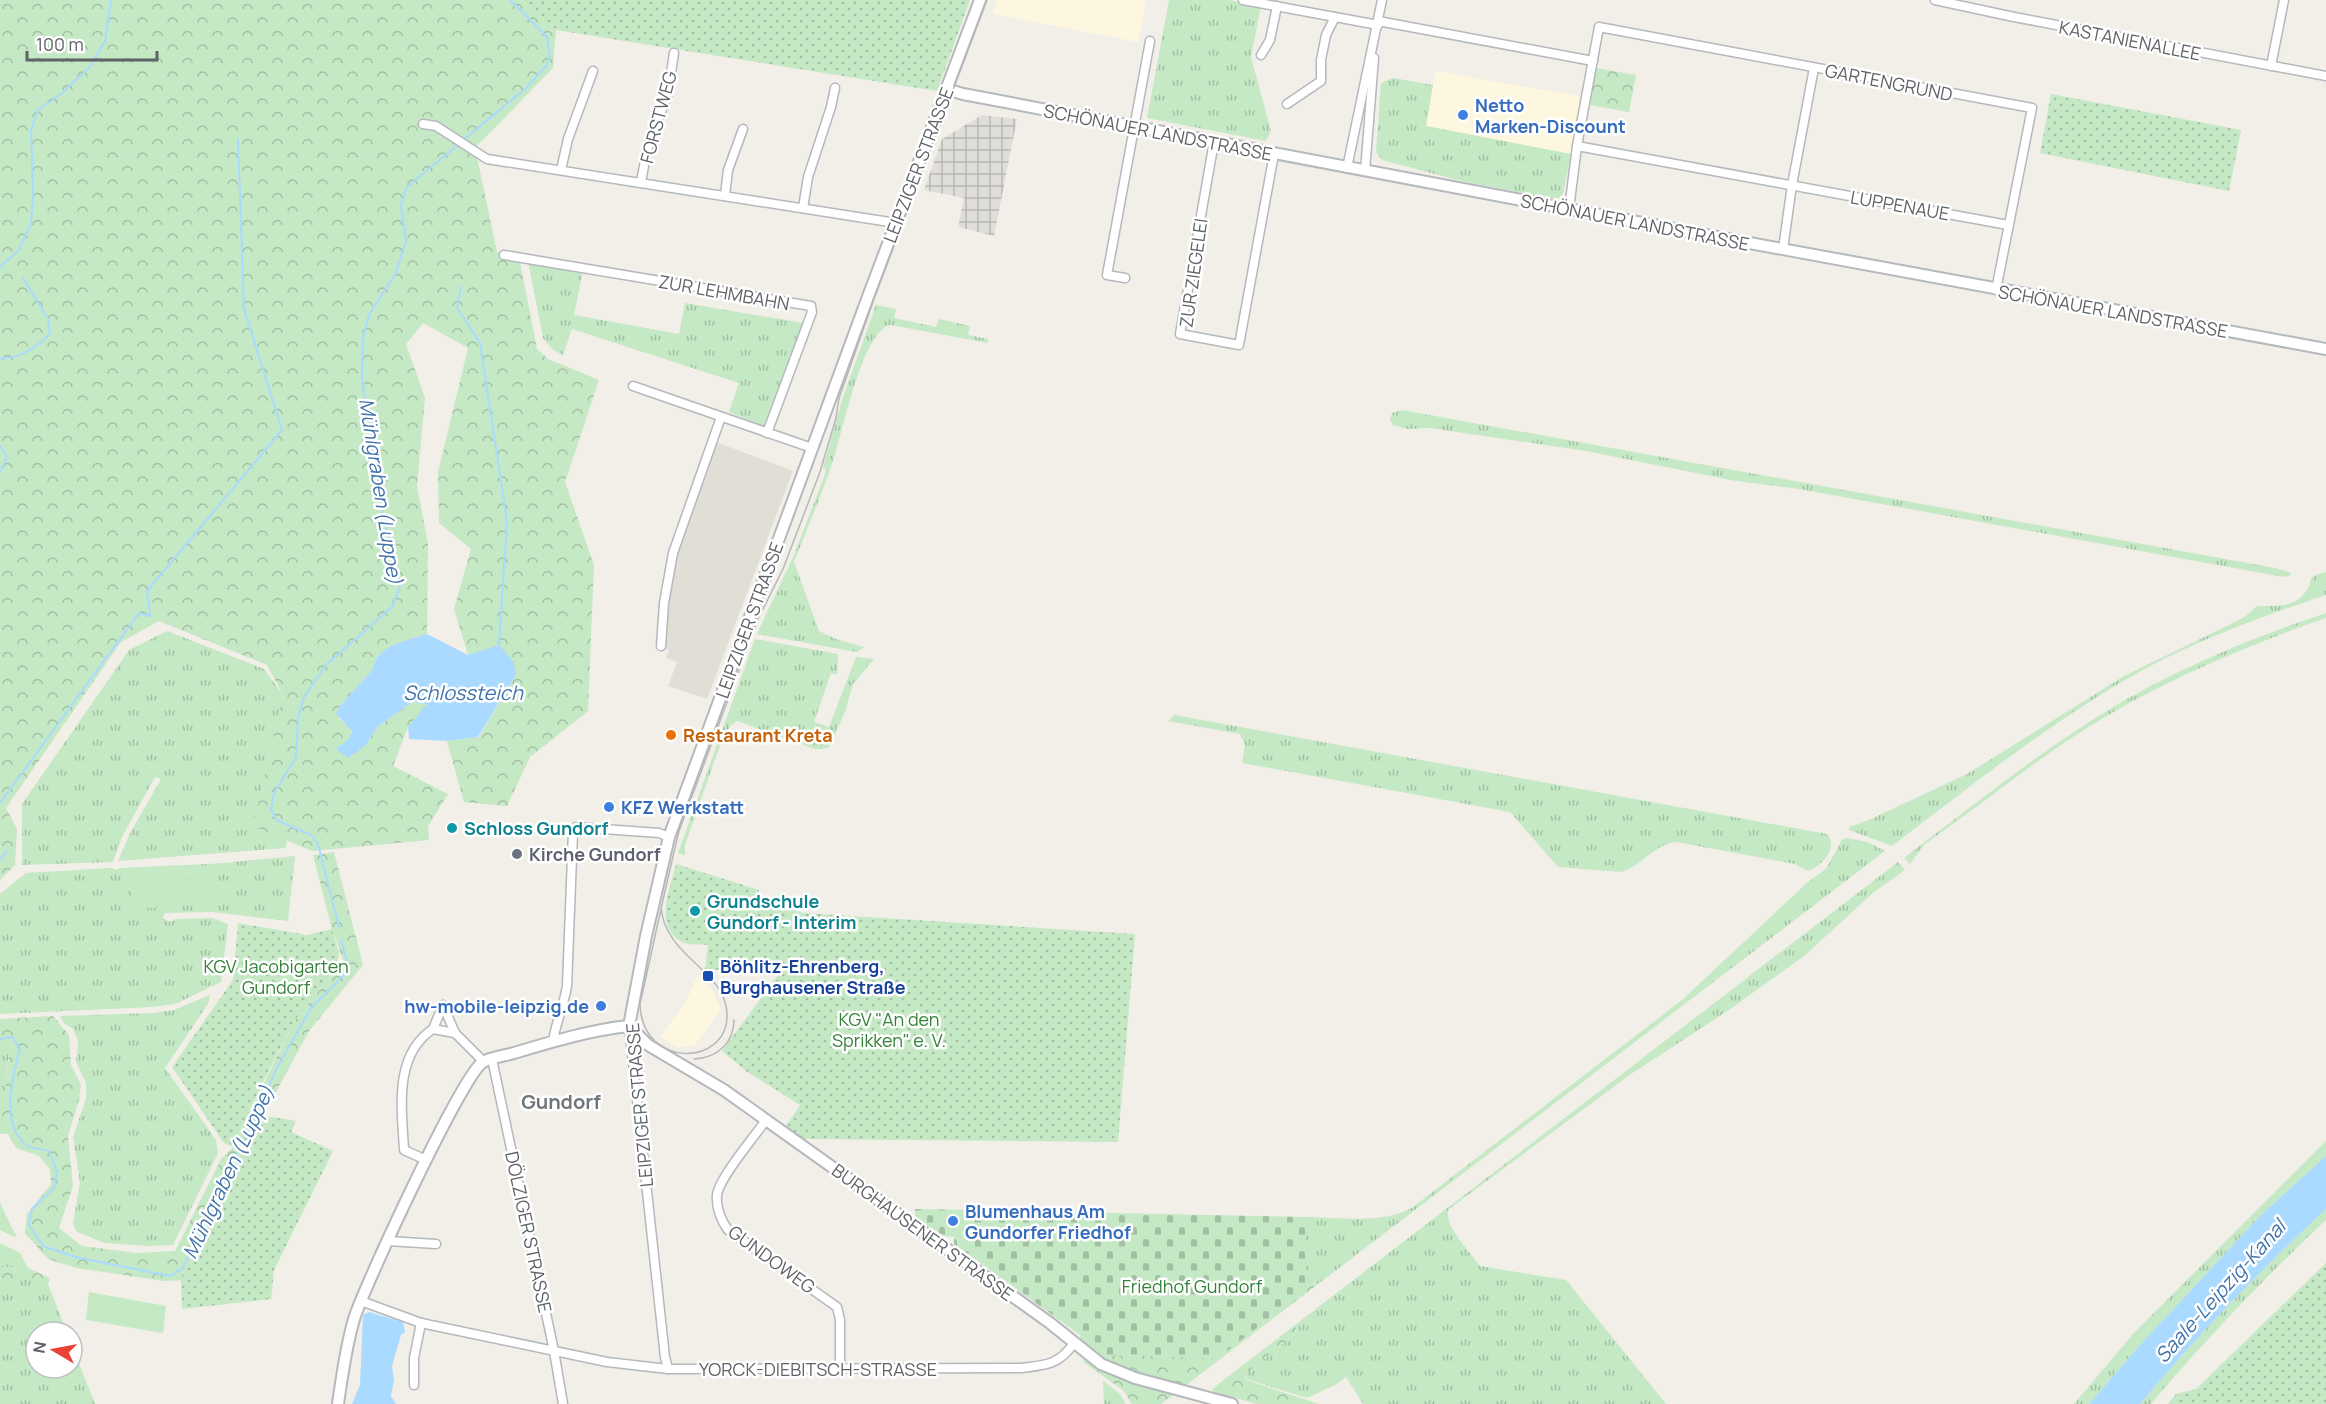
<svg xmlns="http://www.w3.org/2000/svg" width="2326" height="1404" font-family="Manrope,sans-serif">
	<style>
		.commercial { fill: #fef7e0 }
		.industrial { fill: url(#industrial-grid) }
		.education { fill: #e1ded6 }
		.grass { fill: url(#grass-tufts) }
		.forest { fill: url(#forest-crowns) }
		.cemetery { fill: url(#cemetery-stones) }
		.garden { fill: url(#garden-dots) }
		.pitch { fill: #c5e8c5 }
		.water { fill: #aadaff }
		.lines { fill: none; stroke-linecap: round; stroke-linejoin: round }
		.stream { stroke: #aadaff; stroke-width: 2 }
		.minor-casing { stroke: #b5b8bc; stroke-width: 11 }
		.tertiary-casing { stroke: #b5b8bc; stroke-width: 14 }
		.minor { stroke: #fff; stroke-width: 8 }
		.tertiary { stroke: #fff; stroke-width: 10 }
		.tram { stroke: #b6b7b8; stroke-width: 1.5 }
		.shop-dot { fill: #3f7fe0; stroke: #fff; stroke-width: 2 }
		.food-dot { fill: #e8710a; stroke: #fff; stroke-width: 2 }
		.culture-dot { fill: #0f9aa8; stroke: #fff; stroke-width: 2 }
		.worship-dot { fill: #6b7280; stroke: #fff; stroke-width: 2 }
		.transit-dot { fill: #1a4fb4; stroke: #fff; stroke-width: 2 }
		.labels { text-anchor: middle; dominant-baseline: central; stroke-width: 5; stroke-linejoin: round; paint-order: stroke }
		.street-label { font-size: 18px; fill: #5f6368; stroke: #fff }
		.shop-label { font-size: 18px; font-weight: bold; fill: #366cbe; stroke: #fff; text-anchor: start }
		.food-label { font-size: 18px; font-weight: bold; fill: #c56008; stroke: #fff; text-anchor: start }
		.culture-label { font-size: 18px; font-weight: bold; fill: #0d838f; stroke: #fff; text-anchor: start }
		.worship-label { font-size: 18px; font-weight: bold; fill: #5b616d; stroke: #fff; text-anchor: start }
		.park-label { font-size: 18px; fill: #348238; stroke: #fff }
		.transit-label { font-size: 18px; font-weight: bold; fill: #164399; stroke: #fff; text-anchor: start }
		.water-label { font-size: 20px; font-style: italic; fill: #4174aa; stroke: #fff }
		.neighbourhood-label { font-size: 20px; font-weight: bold; fill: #70757a; stroke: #fff }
	</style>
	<defs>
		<pattern id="industrial-grid" width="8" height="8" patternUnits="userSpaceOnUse" patternTransform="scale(1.5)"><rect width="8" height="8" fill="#e0deda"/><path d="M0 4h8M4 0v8" fill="none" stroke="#b9b8b5"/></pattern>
		<pattern id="grass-tufts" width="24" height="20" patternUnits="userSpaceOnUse" patternTransform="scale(1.5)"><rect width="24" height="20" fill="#c5e8c5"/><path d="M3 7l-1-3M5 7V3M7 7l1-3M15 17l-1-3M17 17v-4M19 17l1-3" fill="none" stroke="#a3c0a4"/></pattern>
		<pattern id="forest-crowns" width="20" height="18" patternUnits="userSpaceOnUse" patternTransform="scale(1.5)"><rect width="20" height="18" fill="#c5e8c5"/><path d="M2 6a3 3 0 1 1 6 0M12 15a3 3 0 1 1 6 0" fill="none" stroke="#a3c0a4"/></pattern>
		<pattern id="cemetery-stones" width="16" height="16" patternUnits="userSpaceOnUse" patternTransform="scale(1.5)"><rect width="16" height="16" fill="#c5e8c5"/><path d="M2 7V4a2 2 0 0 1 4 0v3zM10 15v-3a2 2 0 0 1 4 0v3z" fill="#a3c0a4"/></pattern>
		<pattern id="garden-dots" width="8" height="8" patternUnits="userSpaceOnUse" patternTransform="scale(1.5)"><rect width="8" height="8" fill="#c5e8c5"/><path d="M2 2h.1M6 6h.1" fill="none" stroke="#a3c0a4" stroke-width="1.8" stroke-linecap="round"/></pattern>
	</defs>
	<rect width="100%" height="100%" fill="#f1efe8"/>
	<g class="commercial">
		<polygon points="998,0 1146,0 1138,42 993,14"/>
		<polygon points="1436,71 1583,97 1571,154 1425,126"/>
		<polygon points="698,975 713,991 721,1009 694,1046 678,1047 660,1037 685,1003"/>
	</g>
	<polygon class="industrial" points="982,115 1017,119 994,236 958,227 964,198 924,190 942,139"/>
	<polygon class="education" points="716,442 793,471 707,699 668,686 677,662 666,658 669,650 664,648 670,591 677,557"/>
	<g class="grass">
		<polygon points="1169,0 1230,0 1261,6 1251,57 1271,131 1266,141 1147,118"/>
		<polygon points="1393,78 1433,85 1426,126 1571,154 1563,194 1558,199 1544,197 1457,180 1382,160 1376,152 1381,83"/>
		<polygon points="528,261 583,271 574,315 679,334 685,303 803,323 764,426 729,412 739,383 572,329 563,355 553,350 543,338"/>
		<path d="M876 305 896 309 894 318 936 327 939 319 970 326 968 335 988 339V343L891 325C862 328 841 441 831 467 820 499 806 531 794 562L819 631 836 639 864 647 857 652 757 634 794 555 824 477 826 469 823 468 842 400Z"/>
		<polygon points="1402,410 2275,568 2289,572 2291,575 2284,577 1799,489 1736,481 1586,451 1430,428 1407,429 1393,425 1390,420 1392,413"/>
		<path d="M2326 572V595C2263 616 2199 639 2141 671 2052 721 1973 784 1892 846L1849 830V827L1869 820 1967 774 2124 676 2231 624 2246 616 2257 606C2273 606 2293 608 2304 594 2309 589 2310 582 2313 576Z"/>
		<path d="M2326 613V618C2243 647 2162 681 2087 728 2036 760 1988 799 1939 834L1925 844 1910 864 1904 858C1962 814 2019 768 2080 728 2155 678 2240 642 2326 613Z"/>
		<polygon points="167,631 264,669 283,695 254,825 287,840 286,848 118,861 129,835 161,779 155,777 122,837 113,862 22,865 22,804 129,650"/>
		<polygon points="755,639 838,654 837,675 831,673 814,722 829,727 856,657 874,659 853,684 845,712 829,747 823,749 815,749 737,721 730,726 718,751 685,845 685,855 678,853"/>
		<path d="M1174 715 1827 834C1839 848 1822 866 1808 871L1795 864 1676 842C1653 845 1642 866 1621 872L1558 867 1510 812 1242 763 1245 745 1240 734 1168 721Z"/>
		<path d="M1846 838 1868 842 1885 851 1318 1284 1305 1269V1217C1338 1217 1385 1225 1413 1207L1682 1000 1808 882 1826 869 1842 840Z"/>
		<polygon points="295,856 288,921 213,912 165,913 163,918 170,922 175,919 212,918 228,924 221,982 175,1004 153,1007 0,1014 0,894 26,873 111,868 117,870 119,868 208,864 207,872 133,874 217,904 218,871 223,863"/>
		<path d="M1898 862 1905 870 1874 892 1804 956 1729 1010 1631 1074 1449 1209C1442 1224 1471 1253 1480 1266L1566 1280 1666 1404H1363L1346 1377 1337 1384 1307 1398 1246 1379 1247 1372 1297 1333 1295 1325Z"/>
		<polygon points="210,995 208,1004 165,1068 216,1140 218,1153 173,1245 148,1246 104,1243 76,1231 73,1223 80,1182 73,1137 86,1099 86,1083 76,1062 78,1041 73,1029 64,1023 60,1016 153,1013 174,1010"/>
		<path d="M10 1045C7 1069 0 1114 8 1134H0V1048Z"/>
		<polygon points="2326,1141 2326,1156 2262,1214 2141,1344 2089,1404 2074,1404 2133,1334"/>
		<polygon points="0,1203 17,1238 0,1230"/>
		<path d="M2326 1209V1220C2265 1277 2205 1340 2151 1404H2140C2197 1335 2261 1270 2326 1209Z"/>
		<polygon points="0,1243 20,1253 28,1268 0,1267"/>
		<polygon points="0,1279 38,1279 48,1284 67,1332 36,1332 36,1368 72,1368 72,1346 95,1404 0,1404"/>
		<polygon points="1103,1381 1120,1394 1126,1404 1104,1404"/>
	</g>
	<g class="forest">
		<path d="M0 0H521L556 30 553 68 475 148 497 252 520 262 537 349 548 359 599 380 565 482 594 565 588 711 530 757 507 806 464 802 447 741 479 737 516 675 468 655 454 609 471 549 439 523 438 472 468 348 423 323 406 344 425 398 417 486 428 544 427 634C407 641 376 645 373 669L340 706 338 718 352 730 348 740 366 745 377 727 412 702 428 704 408 727 393 766 448 794 428 826 429 840 312 851 253 826 283 695 267 665 159 621 121 642 6 808 17 829 15 865 0 880Z"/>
		<polygon points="1596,68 1636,75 1629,112 1589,105"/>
		<polygon points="334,852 363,965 309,1031 263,1116 189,1280 164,1281 76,1268 48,1259 25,1233 27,1214 51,1184 50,1169 39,1156 16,1148 4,1127 2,1112 10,1046 0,1048 0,1019 53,1016 69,1035 71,1065 81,1085 79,1100 68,1136 73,1186 59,1228 82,1246 137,1253 175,1251 221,1159 233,1147 294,1021 336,970 344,963 332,929 313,855"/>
		<polygon points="0,1267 28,1268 50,1278 48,1284 38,1279 0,1279"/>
		<polygon points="1316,1282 1318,1284 1185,1386 1129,1371 1103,1359 1080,1341 1080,1335 1109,1355 1218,1358"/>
		<polygon points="1295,1325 1297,1333 1247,1372 1245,1376 1246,1380 1319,1404 1257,1404 1213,1392 1212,1389"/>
		<polygon points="1082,1361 1087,1361 1124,1381 1173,1395 1161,1404 1132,1404 1124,1391"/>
	</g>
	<polygon class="cemetery" points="915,1209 1305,1217 1305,1269 1316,1282 1218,1358 1108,1355 954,1244 954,1237 944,1236 915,1218"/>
	<g class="garden">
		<polygon points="521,0 970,0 937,91 556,30"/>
		<polygon points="2051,94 2241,130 2229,191 2040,153"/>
		<path d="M676 864 759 890 757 897 803 913 1135 934 1118 1142 803 1139 786 1126 800 1105 746 1071 722 1051 779 974 705 969 708 945C701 944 690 945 684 943 652 928 670 889 676 864Z"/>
		<polygon points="238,923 307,935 332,929 339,954 336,970 294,1021 262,1084 233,1147 224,1143 172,1067 233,980"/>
		<polygon points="265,1116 296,1121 291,1132 333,1151 274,1270 271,1299 182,1309 181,1280"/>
		<polygon points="2326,1263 2326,1404 2168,1404 2176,1394 2196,1389"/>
	</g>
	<g class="pitch">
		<polygon points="223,863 218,871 218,904 132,909 132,874 207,872 208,864"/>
		<polygon points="89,1292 166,1306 163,1333 86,1320"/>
	</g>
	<g class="water">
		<path d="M427 634 468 655 499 645 513 661 516 675 478 737 447 741 409 739 408 727 427 704 412 702 377 727 366 745 348 758 336 749 348 740 352 731 336 714 340 706 373 669C377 644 407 641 427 634Z"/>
		<path d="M2326 1156V1209C2261 1270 2197 1335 2140 1404H2089L2141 1344 2262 1214Z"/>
		<polygon points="369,1312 403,1322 405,1332 401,1335 392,1366 394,1380 391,1396 396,1404 352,1404 360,1385 363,1315"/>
	</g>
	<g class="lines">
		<g class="stream">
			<polyline points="462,141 525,89 547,65 550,55 547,37 510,0"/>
			<polyline points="0,267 18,251 31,224 33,191 31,130 38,110 62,93 89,68 105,41 111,0"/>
			<polyline points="461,287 457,308 480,343 507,521 499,645"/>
			<path d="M0 358C20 360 37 346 50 334L48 319 23 278"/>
			<polyline points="0,446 7,457 0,472"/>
			<polyline points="0,803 139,613 150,616 147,591 282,430 244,309 238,139"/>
			<polyline points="0,859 7,851"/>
			<polyline points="339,927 318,844 311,835 276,820 271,809 274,793 296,757 298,718 304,697 326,665 392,607 400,587 378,492 362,379 363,337 369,315 396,273 406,241 401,205 407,187 458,145"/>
			<path d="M0 1039 12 1037 20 1048C12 1080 0 1123 26 1145 32 1149 42 1149 49 1151L57 1172 54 1188 32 1209 29 1225 43 1246 75 1257 170 1276 183 1268 277 1068 311 1008 346 973 348 965 341 940"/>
		</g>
		<g class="minor-casing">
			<g id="minor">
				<polyline points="1243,0 1378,25"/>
				<polyline points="1935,0 2014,17 2326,76"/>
				<polyline points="1378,21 1593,61"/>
				<polyline points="1261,55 1270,40 1277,6"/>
				<polyline points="2271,66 2284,0"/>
				<polyline points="1287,104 1321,81 1321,60 1326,35 1335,17"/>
				<polyline points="423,124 436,126 487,159 896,223"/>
				<polyline points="1214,142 1180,334 1239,345 1274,154"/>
				<polyline points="1577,146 2008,225"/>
				<polyline points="1347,168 1382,0"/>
				<polyline points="561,170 568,139 593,71"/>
				<polyline points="1365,171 1374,58"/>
				<polyline points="641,182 647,150 668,93 674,53"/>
				<polyline points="725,195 728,170 743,129"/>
				<polyline points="803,208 808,177 831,107 835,88"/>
				<polyline points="1569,209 1577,146 1599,27 2032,108 1996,290"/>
				<polyline points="1783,249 1792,185 1814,68"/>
				<polyline points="504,255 811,306 812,312 767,433"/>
				<polyline points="1125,278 1107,275 1150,41"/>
				<polyline points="633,386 812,448"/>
				<polyline points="661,646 664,603 673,553 721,417"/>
				<polyline points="443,1005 455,1033 483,1061"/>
				<polyline points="443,1005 433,1029 455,1033"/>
				<polyline points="629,1026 665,1357 668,1369"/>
				<path d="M553 1041C556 1022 564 1005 567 986L573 832 576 827 659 833 669 837"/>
				<polyline points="492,1059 554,1351 563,1404"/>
				<path d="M766 1120C755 1136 719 1178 717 1195 716 1208 721 1220 728 1230L837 1307 840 1320V1370"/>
				<path d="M426 1160 404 1150C402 1110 393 1055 433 1029"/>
				<polyline points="388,1241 436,1244"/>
				<path d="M361 1301 421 1323 607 1362 668 1369 1021 1368C1046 1365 1059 1365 1074 1343"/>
				<polyline points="414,1385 414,1358 421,1323"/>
			</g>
		</g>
		<g class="tertiary-casing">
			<g id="tertiary">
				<path d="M946 89 963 94C1417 180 1871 268 2326 349"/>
				<polyline points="629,1026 646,936 669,837 869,294 980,0"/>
				<polyline points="629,1026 648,1045 724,1090 905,1219 1050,1323 1101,1364 1135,1378 1232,1404"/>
				<path d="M338 1404C342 1376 346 1346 354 1319 364 1287 463 1073 483 1062 491 1057 504 1056 514 1053 551 1042 590 1030 629 1026"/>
			</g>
		</g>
		<use href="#minor" class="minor"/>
		<use href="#tertiary" class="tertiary"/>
		<g class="tram">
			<path d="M661 908C666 958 727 971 727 1015 728 1066 642 1070 640 1004 653 946 665 888 679 831L758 619 783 569 820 472 836 418 839 398 875 296 987 0"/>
			<path d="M694 1059C717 1058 734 1043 734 1020"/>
		</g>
	</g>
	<g class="shop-dot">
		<circle cx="1463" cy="115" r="6"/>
		<circle cx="609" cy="807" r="6"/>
		<circle cx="601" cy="1006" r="6"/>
		<circle cx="953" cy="1221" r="6"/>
	</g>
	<circle class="food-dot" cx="671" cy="735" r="6"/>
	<g class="culture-dot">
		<circle cx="452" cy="828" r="6"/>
		<circle cx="695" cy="911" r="6"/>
	</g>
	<circle class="worship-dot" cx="517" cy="854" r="6"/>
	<rect class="transit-dot" x="702" y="970" width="12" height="12" rx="3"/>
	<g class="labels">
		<g class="street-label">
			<text transform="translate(2130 40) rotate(11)">KASTANIENALLEE</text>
			<text transform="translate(1889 82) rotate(11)">GARTENGRUND</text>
			<text transform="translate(658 117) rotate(-75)">FORSTWEG</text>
			<text transform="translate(1158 132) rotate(11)">SCHÖNAUER LANDSTRASSE</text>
			<text transform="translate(918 165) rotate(-69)">LEIPZIGER STRASSE</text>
			<text transform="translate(1900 205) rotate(10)">LUPPENAUE</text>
			<text transform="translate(1635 222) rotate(11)">SCHÖNAUER LANDSTRASSE</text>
			<text transform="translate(1193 273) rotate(-82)">ZUR ZIEGELEI</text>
			<text transform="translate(724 292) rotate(10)">ZUR LEHMBAHN</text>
			<text transform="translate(2113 311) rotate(10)">SCHÖNAUER LANDSTRASSE</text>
			<text transform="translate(749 620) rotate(-70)">LEIPZIGER STRASSE</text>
			<text transform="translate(639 1105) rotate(-95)">LEIPZIGER STRASSE</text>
			<text transform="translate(529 1232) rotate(78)">DÖLZIGER STRASSE</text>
			<text transform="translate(923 1232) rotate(36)">BURGHAUSENER STRASSE</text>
			<text transform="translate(772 1259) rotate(36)">GUNDOWEG</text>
			<text x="818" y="1369">YORCK-DIEBITSCH-STRASSE</text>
		</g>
		<g class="shop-label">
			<text x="1475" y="105">Netto<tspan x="1475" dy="21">Marken-Discount</tspan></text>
			<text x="621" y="807">KFZ Werkstatt</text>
			<text x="589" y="1006" text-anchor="end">hw-mobile-leipzig.de</text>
			<text x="965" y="1211">Blumenhaus Am<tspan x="965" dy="21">Gundorfer Friedhof</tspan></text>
		</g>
		<g class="food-label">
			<text x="683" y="735">Restaurant Kreta</text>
		</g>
		<g class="culture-label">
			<text x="464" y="828">Schloss Gundorf</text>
			<text x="707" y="901">Grundschule<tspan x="707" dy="21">Gundorf - Interim</tspan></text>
		</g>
		<g class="worship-label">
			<text x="529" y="854">Kirche Gundorf</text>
		</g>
		<g class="park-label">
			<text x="276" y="966">KGV Jacobigarten<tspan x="276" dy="21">Gundorf</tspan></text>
			<text x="889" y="1019">KGV "An den<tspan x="889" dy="21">Sprikken" e. V.</tspan></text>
			<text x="1192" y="1286">Friedhof Gundorf</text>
		</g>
		<g class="transit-label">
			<text x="720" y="966">Böhlitz-Ehrenberg,<tspan x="720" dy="21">Burghausener Straße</tspan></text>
		</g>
		<g class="water-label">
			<text transform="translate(381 491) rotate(81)">Mühlgraben (Luppe)</text>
			<text x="463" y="692">Schlossteich</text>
			<text transform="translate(228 1172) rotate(-65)">Mühlgraben (Luppe)</text>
			<text transform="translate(2220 1291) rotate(-48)">Saale-Leipzig-Kanal</text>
		</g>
		<g class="neighbourhood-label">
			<text x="561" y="1101">Gundorf</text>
		</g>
	</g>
	<g transform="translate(54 1350) rotate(280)"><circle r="28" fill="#ffffff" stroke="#bfc1c3" stroke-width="1.5"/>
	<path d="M0-4.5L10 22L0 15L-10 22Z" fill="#ea4335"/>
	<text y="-9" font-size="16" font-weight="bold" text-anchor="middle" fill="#5f6368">N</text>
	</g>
	<path d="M27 51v9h130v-9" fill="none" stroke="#5f6368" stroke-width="3"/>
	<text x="36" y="51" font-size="18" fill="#5f6368" stroke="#ffffff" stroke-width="4.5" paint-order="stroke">100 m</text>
</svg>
